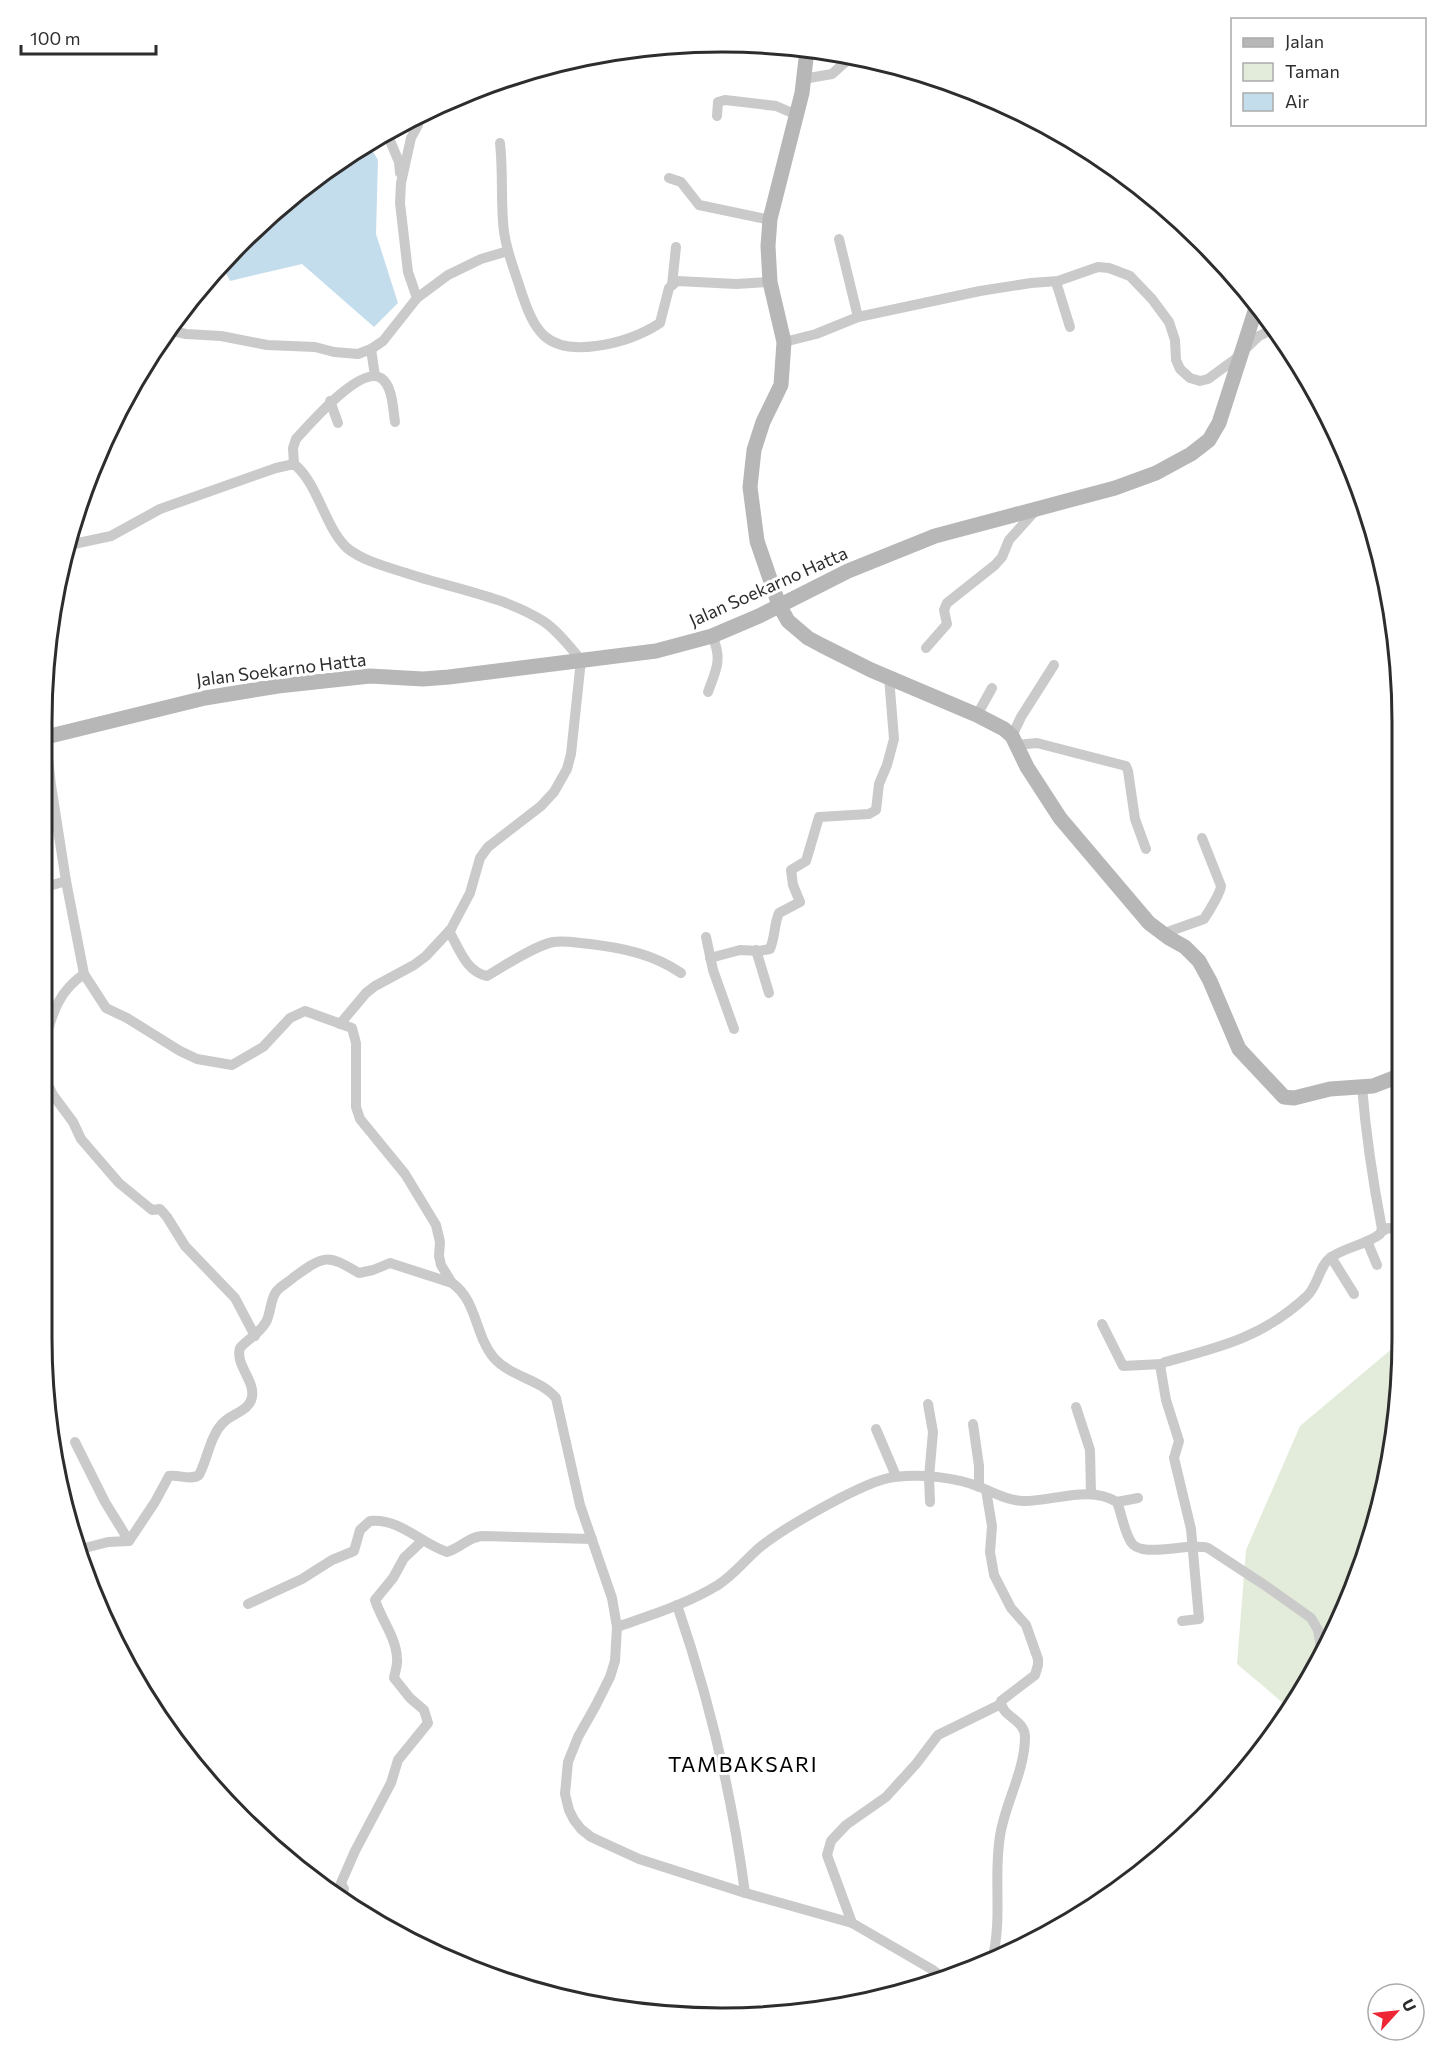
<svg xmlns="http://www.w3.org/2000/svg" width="1444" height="2060" font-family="Commissioner,sans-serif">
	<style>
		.green { fill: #e3ecda }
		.water { fill: #c4dded }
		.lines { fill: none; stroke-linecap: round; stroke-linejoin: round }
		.street { stroke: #cacaca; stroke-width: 10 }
		.secondary { stroke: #b7b7b7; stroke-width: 15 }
		.labels { text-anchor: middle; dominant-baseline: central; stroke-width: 6; stroke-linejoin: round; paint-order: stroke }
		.street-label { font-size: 18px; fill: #2d2d2d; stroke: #fff }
		.quarter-label { font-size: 21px; letter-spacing: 1.5px; fill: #000; stroke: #fff }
		.rim { fill: none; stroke: #2d2d2d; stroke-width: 3 }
	</style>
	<rect width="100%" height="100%" fill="#fff"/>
	<polygon class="green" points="1400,1342 1401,1382 1379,1514 1332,1638 1289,1708 1237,1664 1246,1550 1300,1426"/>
	<polygon class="water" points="368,143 378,160 376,234 398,303 374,327 302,264 230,281 222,265 273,211"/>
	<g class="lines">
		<g class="street">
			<polyline points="803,79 832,74 851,57"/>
			<polyline points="717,116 718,102 725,100 776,106 797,115"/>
			<polyline points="386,131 399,162 400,173"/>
			<path d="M500 143C503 169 501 195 503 221 504 244 513 266 520 288 534 331 545 353 596 346 619 343 640 336 660 323L669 288 677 281 736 284 770 282"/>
			<polyline points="669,178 681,182 699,205 770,220"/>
			<polyline points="839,239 858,317"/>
			<polyline points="1056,282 1070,327"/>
			<polyline points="672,285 676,247"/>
			<polyline points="417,298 408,272 400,203 401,183 411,138 418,125 418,117"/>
			<polyline points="168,330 186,334 221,336 267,345 315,347 334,352 358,354 371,349 383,341 417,298 448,275 481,259 508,251"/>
			<polyline points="784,342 816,334 858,317 980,291 1031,283 1058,281 1098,267 1109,268 1130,276 1152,299 1169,322 1175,340 1176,360 1180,369 1190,378 1200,381 1208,379 1234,360 1259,336 1271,330"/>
			<polyline points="371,349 375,376"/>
			<polyline points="330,401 338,423"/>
			<path d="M294 464 293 448 296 439C309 425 360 365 381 378 393 386 393 410 395 422"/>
			<path d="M69 545 111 536 160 509 276 468 294 464C318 483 325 528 347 548 363 561 387 567 406 573 450 588 504 596 543 621 557 630 570 647 581 660L571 754 567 769 554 792 541 806 488 847 480 858 470 893 451 929 426 956 414 965 375 986 366 993 340 1024"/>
			<polyline points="926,648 947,624 944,610 947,603 995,565 1002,557 1009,540 1037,509"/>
			<path d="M708 692C716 670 723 659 712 636"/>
			<path d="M43 714 51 785 66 881 84 974 106 1008 127 1018 180 1051 197 1059 232 1065 263 1047 290 1018 305 1011 352 1028 356 1043V1107L360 1119 405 1174 436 1225 440 1242 439 1256 441 1265 452 1283 390 1263 373 1270 359 1273C327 1254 325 1255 294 1277 289 1282 280 1286 276 1292 270 1300 271 1313 266 1322 259 1334 248 1339 240 1348 235 1365 255 1380 252 1397 250 1410 234 1413 225 1421 210 1434 208 1458 199 1475 190 1481 179 1474 169 1476L155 1502 129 1541 108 1542 77 1550"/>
			<polyline points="977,715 992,688"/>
			<polyline points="1012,736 1021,717 1054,665"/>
			<polyline points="1017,745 1037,743 1126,766 1128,771 1135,819 1146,849"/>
			<polyline points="42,888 66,881"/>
			<path d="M449 931C459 948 466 972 487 976 504 966 534 946 553 942 565 940 577 943 590 944 623 948 653 954 681 973"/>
			<path d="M1162 934 1204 919C1208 913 1221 892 1221 886L1202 838"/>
			<polyline points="706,937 713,970 734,1029"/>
			<polyline points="756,950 769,993"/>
			<path d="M710 958 740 950 759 951 770 949C775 938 774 924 779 913L800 902 793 885 791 870 806 861 819 817 869 814 876 810 879 784 887 765 894 739 889 677"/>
			<path d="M42 1049C52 1018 55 994 84 974"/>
			<polyline points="42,1056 45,1079 53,1095 73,1122 81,1139 119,1183 152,1210 160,1209 167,1217 185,1246 235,1298 255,1336"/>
			<polyline points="1381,1232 1388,1228 1400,1230"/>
			<polyline points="1367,1241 1377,1265"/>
			<polyline points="1331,1257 1354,1294"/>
			<path d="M452 1283C477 1300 475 1336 494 1358 511 1377 540 1379 556 1398L580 1505 612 1598 617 1627 615 1661 610 1677 596 1705 578 1737 568 1762 565 1794 569 1810 574 1820 581 1829 591 1837 639 1859 742 1892 852 1923 933 1970 945 1980"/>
			<polyline points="1102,1324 1123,1366 1162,1364"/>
			<polyline points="928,1404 933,1432 929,1477 930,1502"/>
			<polyline points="1076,1407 1090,1450 1091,1494"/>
			<polyline points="973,1424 979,1466 979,1487"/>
			<polyline points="876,1429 896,1476"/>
			<polyline points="75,1442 105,1502 129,1541"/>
			<path d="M986 1490 992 1526 990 1552 994 1575 1011 1608 1026 1625 1038 1659V1665L1035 1675 1001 1701C1001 1717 1025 1719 1025 1737 1025 1771 1005 1803 1000 1836 993 1878 1003 1916 992 1961"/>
			<polyline points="1117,1502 1138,1498"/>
			<path d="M248 1604 302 1579 332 1560 354 1551 360 1530 370 1521C400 1518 420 1543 447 1552 461 1548 468 1537 482 1536L592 1539"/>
			<path d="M677 1605C709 1698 732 1795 745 1893"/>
			<path d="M1182 1621 1199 1619 1191 1529 1174 1458 1179 1441 1166 1400 1160 1365 1165 1362C1220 1347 1263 1337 1306 1297 1318 1287 1319 1266 1330 1258 1345 1247 1366 1245 1380 1234L1382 1229C1373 1182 1366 1135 1362 1087"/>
			<path d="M617 1627C651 1615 687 1604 718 1585 734 1575 745 1560 759 1548 782 1529 867 1479 895 1477 922 1474 955 1477 980 1487 994 1493 1009 1501 1024 1501 1055 1501 1089 1485 1117 1502 1122 1515 1124 1531 1131 1542 1140 1559 1189 1542 1208 1548L1266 1586 1311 1618 1318 1630 1322 1654"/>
			<path d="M340 1897 344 1889 341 1883 355 1851 391 1783 398 1760 428 1723 424 1710 410 1698 394 1678C395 1672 398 1664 397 1658 396 1637 381 1619 375 1600L393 1578 404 1558 422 1541"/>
			<polyline points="852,1923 827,1855 831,1841 846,1825 886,1797 916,1764 938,1735 1001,1704"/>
		</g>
		<g class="secondary">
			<polyline points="807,50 802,93 770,219 768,246 770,282 784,342 781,385 763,422 754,450 750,487 757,541 779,605 788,621 808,638 821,645 871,670 977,715 1004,729 1012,736 1027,767 1060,818 1149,923 1169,938 1185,947 1199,961 1210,981 1239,1049 1284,1097 1294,1098 1330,1089 1373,1086 1399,1076"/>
			<polyline points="42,738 205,698 278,686 370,676 423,679 449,677 656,651 712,636 759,616 848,571 935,536 1115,488 1156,473 1191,454 1209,440 1219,423 1256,308"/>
		</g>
	</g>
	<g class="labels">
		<g class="street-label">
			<text transform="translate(768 586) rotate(-24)">Jalan Soekarno Hatta</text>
			<text transform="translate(281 669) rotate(-7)">Jalan Soekarno Hatta</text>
		</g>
		<g class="quarter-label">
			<text x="743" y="1763">TAMBAKSARI</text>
		</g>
	</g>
	<path d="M0 0H1444V2060H0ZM722 52H722A670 670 0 0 1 1392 722V1338A670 670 0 0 1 722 2008H722A670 670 0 0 1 52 1338V722A670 670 0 0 1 722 52Z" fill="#fff" fill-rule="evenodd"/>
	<path class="rim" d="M722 52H722A670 670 0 0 1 1392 722V1338A670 670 0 0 1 722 2008H722A670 670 0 0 1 52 1338V722A670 670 0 0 1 722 52Z"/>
	<rect x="1231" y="18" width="195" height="108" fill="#ffffff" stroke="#ababab" stroke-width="1.5"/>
	<rect x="1243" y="38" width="30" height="9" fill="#b7b7b7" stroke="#ababab" stroke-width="1.5"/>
	<text x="1285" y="48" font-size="18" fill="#2d2d2d">Jalan</text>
	<rect x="1243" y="63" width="30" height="18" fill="#e3ecda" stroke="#ababab" stroke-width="1.5"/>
	<text x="1285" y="78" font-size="18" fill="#2d2d2d">Taman</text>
	<rect x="1243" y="93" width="30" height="18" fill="#c4dded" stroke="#ababab" stroke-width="1.5"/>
	<text x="1285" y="108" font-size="18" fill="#2d2d2d">Air</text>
	<g transform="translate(1396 2012) rotate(63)"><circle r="28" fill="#ffffff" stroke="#ababab" stroke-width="1.5"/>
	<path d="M0-4.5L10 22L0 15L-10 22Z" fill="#ee2535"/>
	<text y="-9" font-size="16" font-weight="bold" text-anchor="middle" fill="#2d2d2d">U</text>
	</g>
	<path d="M21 45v9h135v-9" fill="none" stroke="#2d2d2d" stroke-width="3"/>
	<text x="30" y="45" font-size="18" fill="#2d2d2d" stroke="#ffffff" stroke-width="4.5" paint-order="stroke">100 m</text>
</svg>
